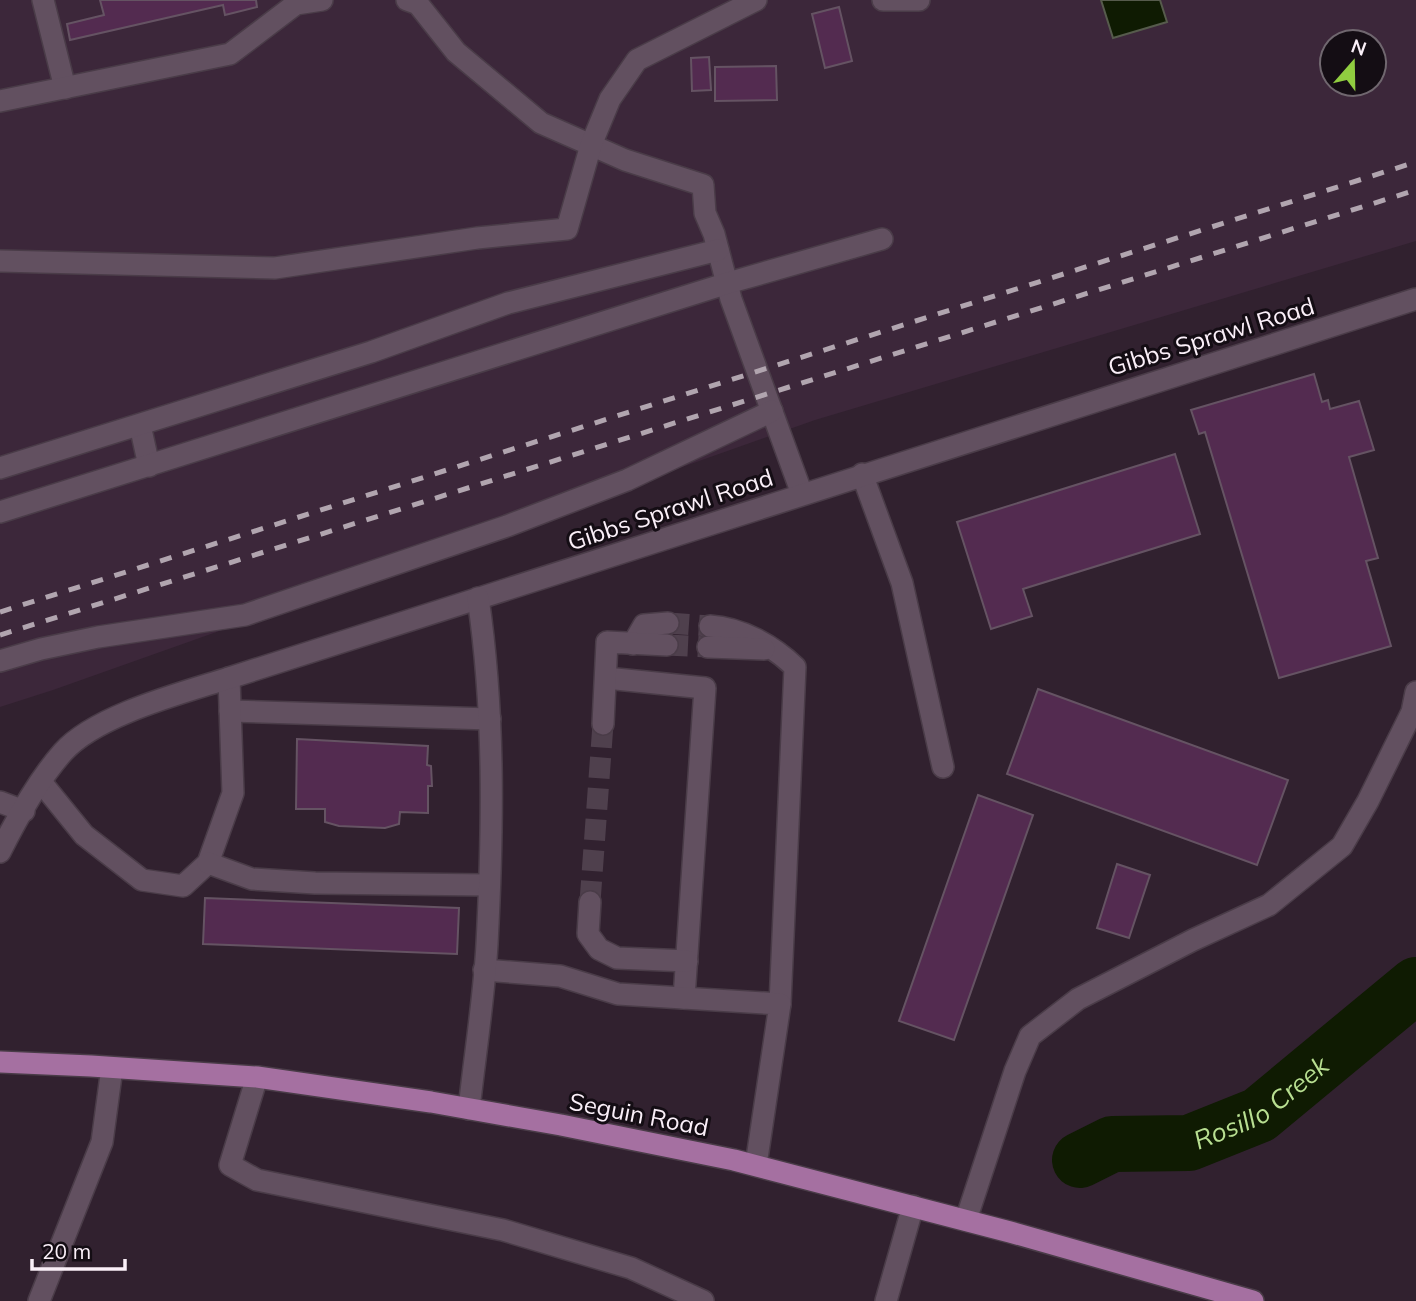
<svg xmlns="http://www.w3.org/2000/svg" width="1416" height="1301" font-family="Mulish,sans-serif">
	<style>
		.built { fill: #3c273a; fill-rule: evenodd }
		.water { fill: #0f1b02; stroke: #565b4c; stroke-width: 2 }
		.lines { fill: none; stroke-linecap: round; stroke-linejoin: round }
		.river { stroke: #0f1b02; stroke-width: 56 }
		.building { fill: #532b50; stroke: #655363; stroke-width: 2 }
		.minor-tunnel { stroke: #4f404d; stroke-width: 21; stroke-dasharray: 21 10; stroke-linecap: butt }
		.minor-casing { stroke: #4a3c48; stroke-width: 24 }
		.major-casing { stroke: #4a3c48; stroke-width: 24 }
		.minor { stroke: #625060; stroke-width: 21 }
		.major { stroke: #a570a1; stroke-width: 21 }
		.rail { stroke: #b1a5af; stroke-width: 5; stroke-dasharray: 12 12; stroke-linecap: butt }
		.labels { text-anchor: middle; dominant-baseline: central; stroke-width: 6; stroke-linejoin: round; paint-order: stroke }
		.street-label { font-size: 24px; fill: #faeff8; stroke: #140d14 }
		.water-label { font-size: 26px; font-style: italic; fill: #b8df91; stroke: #140d14 }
	</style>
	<rect width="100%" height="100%" fill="#31212f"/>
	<path class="built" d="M0 0H1416V241L815 420 53 690 0 707ZM1332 42H1374V84H1332Z"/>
	<polygon class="water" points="1101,0 1160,0 1167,22 1113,38"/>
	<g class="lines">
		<path class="river" id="s1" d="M1080 1160 1112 1144 1189 1143 1259 1115 1416 985"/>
	</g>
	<g class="building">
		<polygon points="100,0 256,0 257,7 225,15 223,5 70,40 67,24 104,15"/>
		<polygon points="839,7 852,61 825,68 812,14"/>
		<polygon points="709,57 711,90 692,91 691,58"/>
		<polygon points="776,66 777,100 715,101 715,67"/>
		<polygon points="1314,374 1322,402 1328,400 1330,409 1359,401 1374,450 1349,457 1378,558 1366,561 1391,646 1279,678 1205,432 1199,434 1191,410"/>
		<polygon points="1175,454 1200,534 1023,589 1032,616 991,629 957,522"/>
		<polygon points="1038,689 1288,780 1257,865 1007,774"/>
		<polygon points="297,739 428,746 427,765 431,766 432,786 428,786 428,813 400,812 399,824 385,828 339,826 325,822 325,809 296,809"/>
		<polygon points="978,795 1033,815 954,1040 899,1021"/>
		<polygon points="1117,864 1150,875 1129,938 1097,928"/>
		<polygon points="205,898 459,908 457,954 203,944"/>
	</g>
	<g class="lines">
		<g class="minor-tunnel">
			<polyline points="668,623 710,626"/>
			<polyline points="667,645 708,647"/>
			<polyline points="590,902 603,724"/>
		</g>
		<g class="minor-casing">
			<g id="minor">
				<polyline points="43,0 65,88"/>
				<polyline points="407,0 418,4 456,52 541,123 625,160 703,185 705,213 714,234 731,299 802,494"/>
				<polyline points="883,0 919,0"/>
				<polyline points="0,101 230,54 296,4 322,0"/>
				<polyline points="0,261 275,268 477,238 567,229 591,145 610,99 637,60 756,0"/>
				<polyline points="140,425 149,466"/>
				<polyline points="0,468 371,352 508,303 718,250"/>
				<polyline points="862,474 902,583 943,767"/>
				<polyline points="0,512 728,283 882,239"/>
				<path d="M710 626C741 628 772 645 795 667L780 1004"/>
				<polyline points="633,644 644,625 668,623"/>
				<polyline points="708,647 764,649"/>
				<polyline points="0,661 41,649 98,637 245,615 507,526 627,480 772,411"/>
				<polyline points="606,678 705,688 684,998"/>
				<polyline points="230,711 490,719"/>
				<polyline points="603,724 607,642 667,645"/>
				<polyline points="41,782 84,835 142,880 183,886 208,863 233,793 229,678"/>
				<polyline points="0,802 24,811"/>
				<path d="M0 852C17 818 38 780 63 752 96 715 182 693 229 678L1416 299"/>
				<polyline points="208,863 252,879 315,883 488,885"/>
				<polyline points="590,902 588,934 599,949 617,958 687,961"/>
				<polyline points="484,970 560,976 618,994 780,1004 756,1165"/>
				<polyline points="257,1077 230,1165 257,1180 503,1230 631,1268 703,1301"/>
				<path d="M469 1109C475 1054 484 999 487 944 493 829 495 713 478 598"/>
				<polyline points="966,1220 1015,1071 1030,1036 1078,999 1193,940 1269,905 1342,846 1368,801 1412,712 1416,692"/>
				<polyline points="39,1301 102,1142 112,1068"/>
				<polyline points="886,1301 913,1206"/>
			</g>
		</g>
		<g class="major-casing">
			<polyline id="major" points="0,1062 91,1066 257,1077 431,1102 561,1125 734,1160 1010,1232 1253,1301"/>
		</g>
		<use href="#minor" class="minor"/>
		<use href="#major" class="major"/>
		<g class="rail">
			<polyline points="0,612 1416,162"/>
			<polyline points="0,635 1416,190"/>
		</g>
	</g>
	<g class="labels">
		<g class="street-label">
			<text transform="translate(1211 336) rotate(-17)">Gibbs Sprawl Road</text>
			<text transform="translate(670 509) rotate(-18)">Gibbs Sprawl Road</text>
			<text transform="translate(639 1114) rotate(11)">Seguin Road</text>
		</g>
		<g class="water-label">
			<text stroke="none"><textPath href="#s1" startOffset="196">Rosillo Creek</textPath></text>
		</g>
	</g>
	<g transform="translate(1353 63) rotate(20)"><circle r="33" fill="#140d14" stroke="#70676f" stroke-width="2"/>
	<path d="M0-5L12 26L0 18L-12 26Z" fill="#90cd40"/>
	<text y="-10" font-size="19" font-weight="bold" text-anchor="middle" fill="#faeff8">N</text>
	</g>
	<path d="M32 1259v10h93v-10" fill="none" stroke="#faeff8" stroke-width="3.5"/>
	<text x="42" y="1259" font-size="21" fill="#faeff8" stroke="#140d14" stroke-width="5" paint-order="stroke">20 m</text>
</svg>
